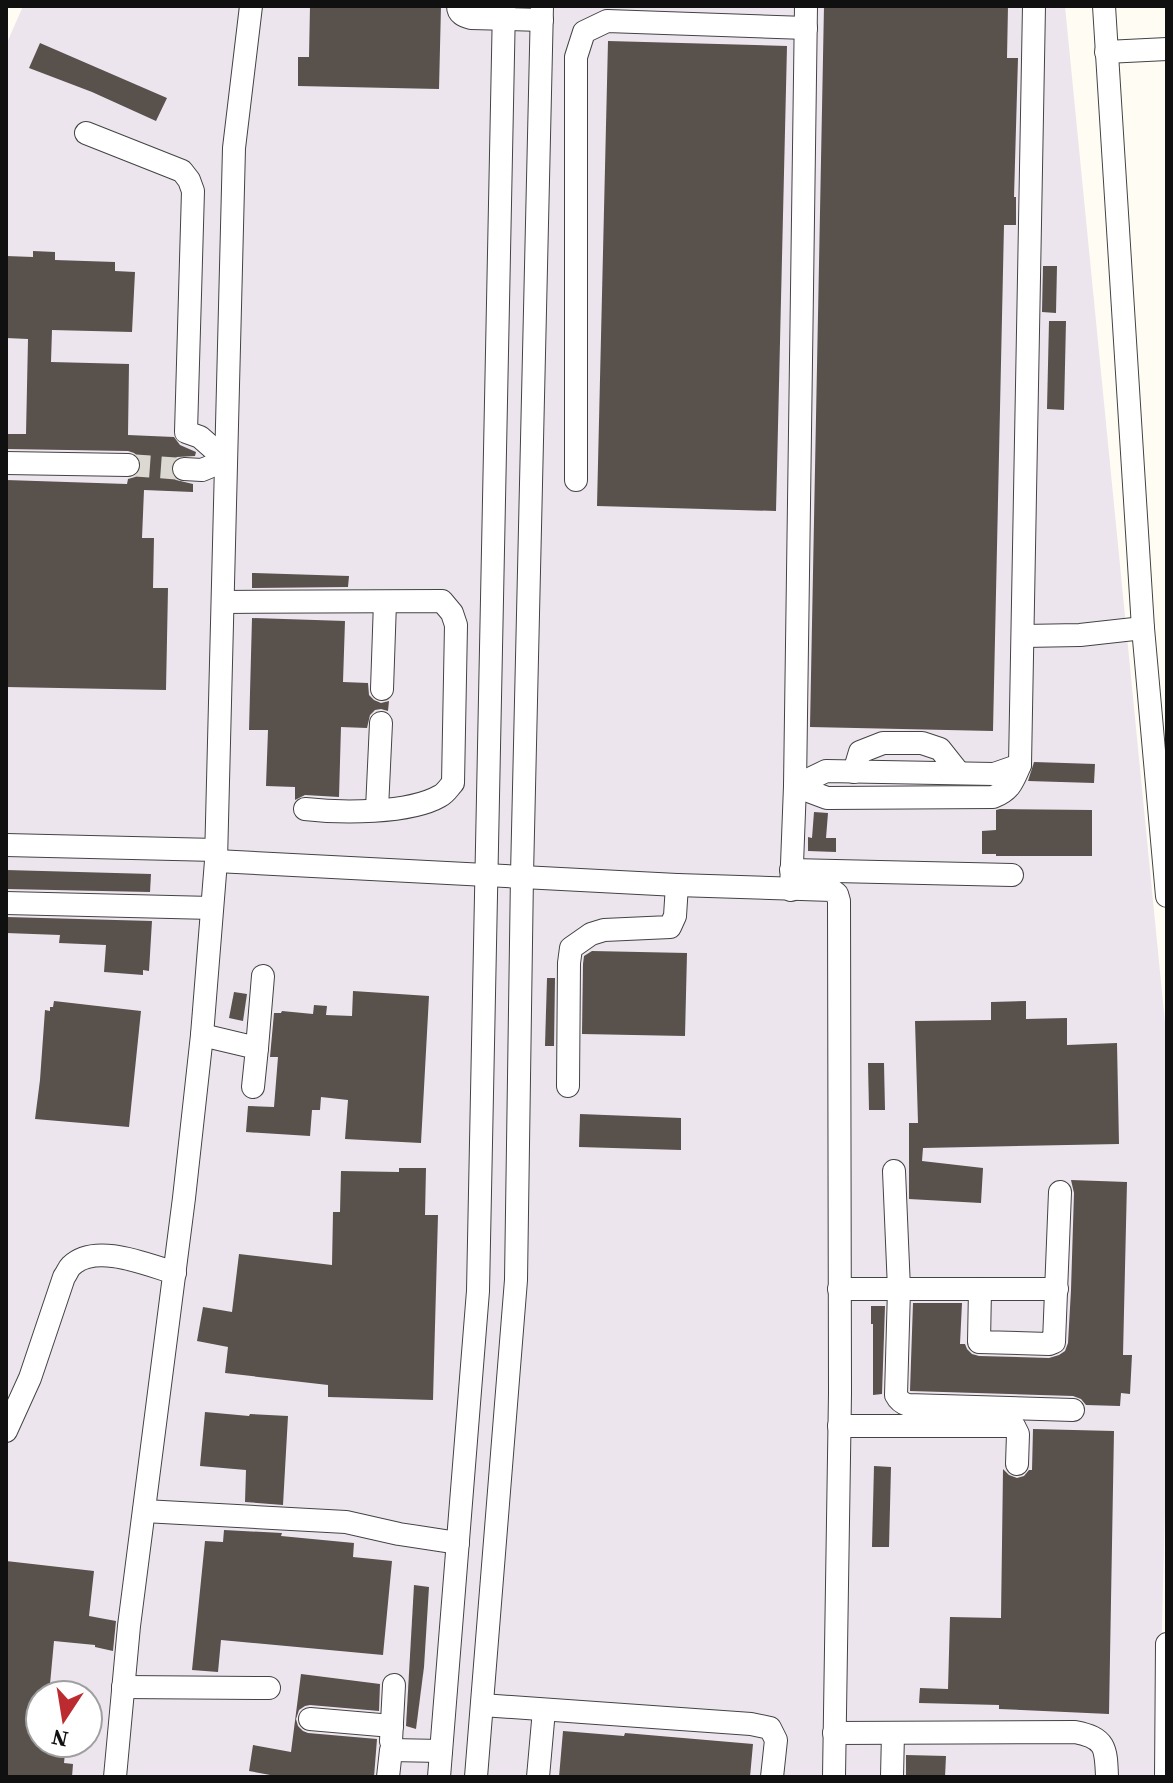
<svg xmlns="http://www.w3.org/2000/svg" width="1173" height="1783" font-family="'Source Serif 4',serif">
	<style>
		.industrial { fill: #ede5ee; fill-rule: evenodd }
		.building { fill: #58514c }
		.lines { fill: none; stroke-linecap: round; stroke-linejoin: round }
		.minor-tunnel { stroke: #dbd9d1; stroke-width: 22; stroke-dasharray: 22 11; stroke-linecap: butt }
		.minor-casing { stroke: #434343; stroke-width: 24 }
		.minor { stroke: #fff; stroke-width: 22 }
	</style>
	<rect width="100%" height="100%" fill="#fffcf3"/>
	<path class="industrial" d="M23 6H1065L1167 1043V1434L1158 1777H6V45ZM40 1695H88V1743H40Z"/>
	<g class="building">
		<polygon points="310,6 441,6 439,89 298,86 298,57 309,57"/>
		<polygon points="824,6 1008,6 1007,58 1018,58 1014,197 1016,197 1016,225 1004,225 993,731 810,727"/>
		<polygon points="608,41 787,46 776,511 597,506"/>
		<polygon points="40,43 167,98 156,121 92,92 29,68"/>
		<polygon points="33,251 55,252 55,260 115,262 115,271 135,272 132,332 52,330 51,362 129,364 128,435 174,437 180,445 196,452 195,456 177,457 172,462 170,467 171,475 176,480 193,484 193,492 144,490 142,538 154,538 153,588 168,588 166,690 6,687 6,480 127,484 128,479 135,477 140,473 142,466 140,458 134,453 128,451 6,449 6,434 26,434 28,339 6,338 6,256 33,257"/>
		<polygon points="1043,266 1057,266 1056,313 1042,312"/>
		<polygon points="1049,321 1066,321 1064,410 1047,409"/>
		<polygon points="252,573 349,576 348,587 252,588"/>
		<polygon points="252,618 345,621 343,682 368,683 369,695 374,700 381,703 389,701 388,711 381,709 375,710 370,715 367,728 341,727 339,797 305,795 295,800 295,787 266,786 268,730 249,730"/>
		<polygon points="1034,762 1095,764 1094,783 1028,781"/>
		<polygon points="1000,809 1092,810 1092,856 996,856 996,854 982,854 982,831 996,830 996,810"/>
		<polygon points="814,812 828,813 826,838 836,838 836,852 808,851 808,837 812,838"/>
		<polygon points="6,870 151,874 150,892 6,889"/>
		<polygon points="6,917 152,921 149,971 143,970 143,975 104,972 106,945 59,943 60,935 6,933"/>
		<polygon points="592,951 687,953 685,1036 582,1034 583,964 584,956"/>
		<polygon points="547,978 555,978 554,1046 545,1046"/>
		<polygon points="353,991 429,996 421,1143 345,1139 348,1100 321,1097 320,1110 312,1110 310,1136 246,1132 248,1106 274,1107 278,1057 270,1057 274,1013 281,1013 282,1011 313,1014 314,1005 327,1006 326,1015 352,1016"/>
		<polygon points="234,992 247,994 243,1021 229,1018"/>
		<polygon points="54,1001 141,1011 129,1127 35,1119 40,1080 45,1010 50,1011 50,1007 53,1007"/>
		<polygon points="1026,1001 1026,1019 1067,1018 1067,1045 1117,1043 1119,1144 923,1148 922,1161 983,1168 981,1203 909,1199 909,1123 918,1123 915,1021 991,1020 991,1002"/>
		<polygon points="868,1063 884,1063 885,1110 869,1110"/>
		<polygon points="580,1114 681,1118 681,1150 579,1147"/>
		<polygon points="399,1168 426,1168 425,1215 438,1215 433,1400 328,1397 328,1385 225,1373 228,1347 197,1341 203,1307 232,1312 239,1254 332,1265 333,1212 340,1212 341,1171 399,1172"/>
		<polygon points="1071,1180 1127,1182 1123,1355 1132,1355 1130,1394 1121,1393 1120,1406 1086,1405 1081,1399 1073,1396 910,1391 913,1303 962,1303 960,1344 965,1344 967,1349 972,1354 979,1356 1049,1358 1059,1355 1065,1351 1068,1343 1071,1290 1074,1193"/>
		<polygon points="871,1306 885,1306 882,1394 873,1395 873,1324 871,1324"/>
		<polygon points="205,1412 249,1416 250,1414 288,1416 283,1505 245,1502 246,1470 200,1466"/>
		<polygon points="1033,1429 1114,1431 1109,1714 999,1709 999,1705 919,1703 920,1688 948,1689 950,1617 1001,1618 1003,1469 1009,1475 1017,1478 1024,1476 1029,1470 1032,1470"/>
		<polygon points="874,1466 891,1467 889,1547 872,1547"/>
		<polygon points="224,1530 282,1533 281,1536 354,1543 353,1557 392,1561 383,1655 221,1640 218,1672 192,1670 205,1541 223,1542"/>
		<polygon points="6,1561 94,1571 89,1616 116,1621 113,1651 95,1647 95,1645 54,1641 49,1695 40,1695 40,1743 66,1743 64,1763 73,1764 72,1777 6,1777"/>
		<polygon points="414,1585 429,1587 424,1667 416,1729 406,1726"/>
		<polygon points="301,1674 380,1684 379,1711 310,1705 305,1706 299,1710 296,1719 298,1726 303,1731 308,1733 377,1739 374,1777 281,1777 249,1771 253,1745 291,1752"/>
		<polygon points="563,1731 624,1736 625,1733 753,1744 750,1777 559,1777"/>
		<polygon points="906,1755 946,1756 945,1777 906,1777"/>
	</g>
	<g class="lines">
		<polyline class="minor-tunnel" points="128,465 184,469"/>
		<g class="minor-casing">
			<g id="minor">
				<path d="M458 6C458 14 464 16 471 18L542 20"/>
				<polyline points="1104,6 1143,628 1167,896"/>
				<polyline points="1106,52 1167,49"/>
				<polyline points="86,133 182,171 189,180 193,191 186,432 200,437 226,460 202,470 184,469"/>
				<polyline points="6,463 128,465"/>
				<polyline points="576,480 576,57 584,32 607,21 806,28"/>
				<path d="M223 602 442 601 452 613 456 625 453 783C449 787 446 793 440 796 409 814 340 813 305 809"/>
				<polyline points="1023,636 1080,635 1143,628"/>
				<polyline points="382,689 385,602"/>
				<polyline points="854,772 860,752 883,743 922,743 940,749 959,773"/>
				<path d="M795 786 827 798 993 797C1011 790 1013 781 1020 765L1034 6"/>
				<polyline points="795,786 826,771 994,774 1020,765"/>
				<polyline points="377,809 381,723"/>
				<polyline points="6,845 216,850"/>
				<polyline points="216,861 677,885 832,890 837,894 839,901 840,1393 834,1777"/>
				<polyline points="791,870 1012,875"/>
				<polyline points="791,890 795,786 806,6"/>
				<polyline points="6,903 212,908"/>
				<polyline points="202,1035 257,1048 253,1087"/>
				<polyline points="257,1048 263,976"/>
				<polyline points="568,1086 569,963 571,948 591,934 604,930 670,927 675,916 677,885"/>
				<path d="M894 1171 899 1289 896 1395C899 1401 902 1403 908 1405L1073 1410"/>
				<polyline points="839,1289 1057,1289"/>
				<polyline points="980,1289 979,1342 1049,1344 1054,1342 1060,1192"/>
				<polyline points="839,1426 1014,1426 1018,1434 1017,1464"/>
				<path d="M6 1431 30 1378 64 1277C67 1273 68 1269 71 1266 95 1242 148 1265 175 1273"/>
				<polyline points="144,1511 346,1522 399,1534 458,1543"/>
				<polyline points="123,1687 269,1688"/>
				<polyline points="482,1705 751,1724 770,1728 776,1740 772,1777"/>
				<polyline points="310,1719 392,1726"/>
				<path d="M834 1733 1075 1732C1106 1738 1106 1748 1107 1777"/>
				<polyline points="391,1741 394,1685"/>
				<polyline points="115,1777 129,1626 184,1198 202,1035 216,861 234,148 251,6"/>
				<polyline points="388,1777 391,1750 441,1751"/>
				<polyline points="439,1777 478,1291 504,6"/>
				<polyline points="476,1777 516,1280 522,875 542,6"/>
				<polyline points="538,1777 544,1710"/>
				<polyline points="892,1777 893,1733"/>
				<polyline points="1166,1777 1167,1644"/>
			</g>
		</g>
		<use href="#minor" class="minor"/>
	</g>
	<rect width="1173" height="1783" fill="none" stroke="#101010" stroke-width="16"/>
	<g transform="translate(64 1719) rotate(192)"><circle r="38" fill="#ffffff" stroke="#9f9f9f" stroke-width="2"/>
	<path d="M0-6L14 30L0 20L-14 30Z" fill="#bc2b2f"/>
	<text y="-12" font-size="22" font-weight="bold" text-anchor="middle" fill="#101010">N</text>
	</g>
</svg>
